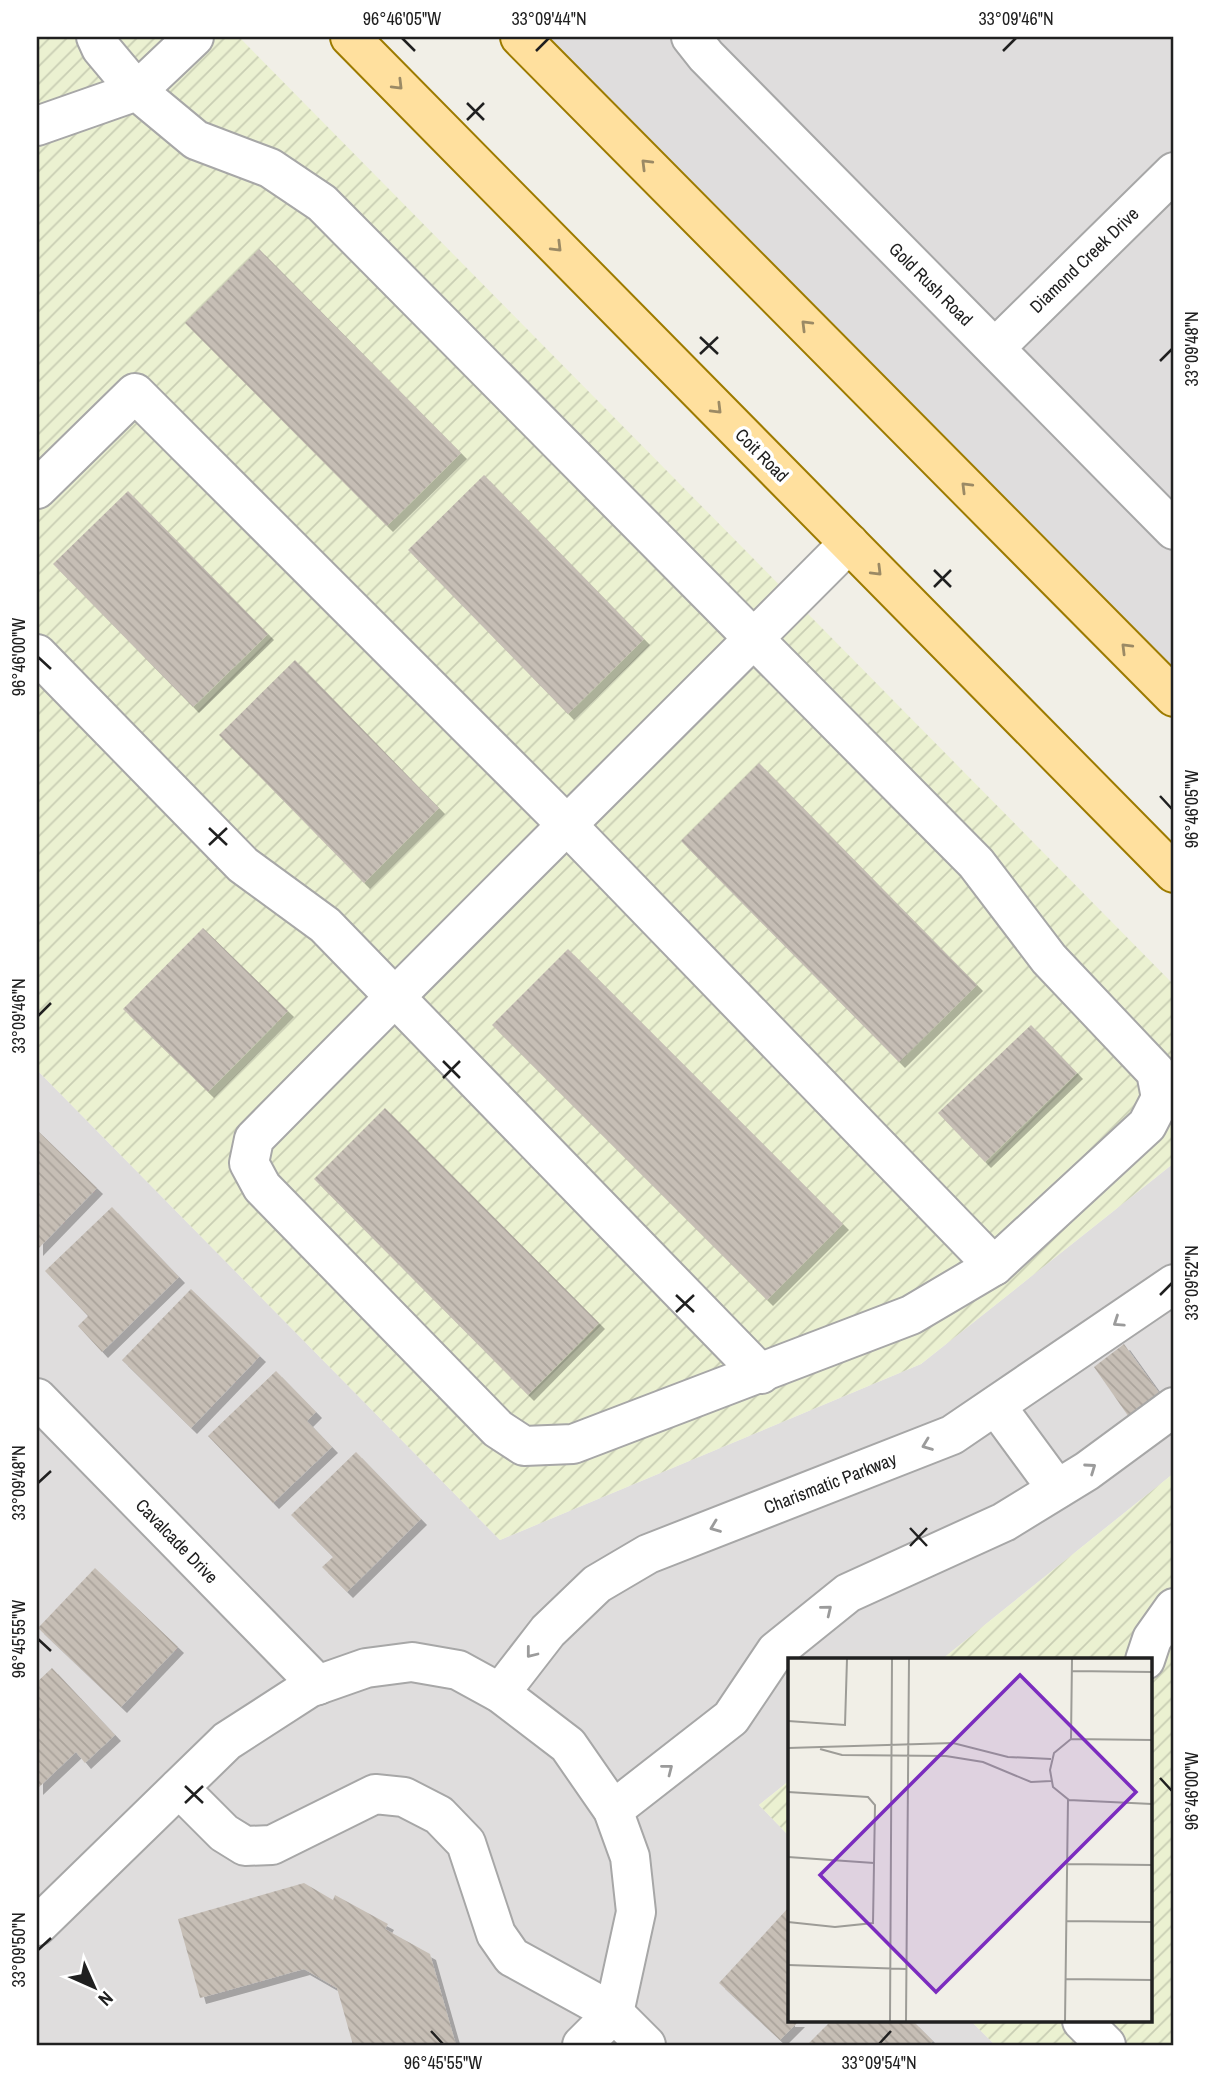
<svg xmlns="http://www.w3.org/2000/svg" width="1211" height="2082" font-family="'Archivo Narrow',sans-serif">
	<style>
		.residential { fill: #dfdddd }
		.farmland { fill: url(#farmland-furrows) }
		.building { fill: url(#building-back-hatch); filter: url(#shadow) }
		.lines { fill: none; stroke-linecap: round; stroke-linejoin: round }
		.minor-casing { stroke: #a7a7a7; stroke-width: 42 }
		.major-casing { stroke: #9d7b00; stroke-width: 42 }
		.minor { stroke: #fff; stroke-width: 38 }
		.major { stroke: #ffe09e; stroke-width: 38 }
		.oneway { stroke: #9b8a65 }
		.oneway2 { stroke: #9b9b9b }
		.ticks { fill: none; stroke: #202020; stroke-width: 2.5 }
		.labels { text-anchor: middle; dominant-baseline: central; stroke-width: 7; stroke-linejoin: round; paint-order: stroke }
		.street-label { font-size: 18px; fill: #202020; stroke: #fff }
		.inset-road { fill: none; stroke: #9d9c97; stroke-width: 2 }
		.view { fill: #7b2cbf; fill-opacity: 0.15; stroke: #7b2cbf; stroke-width: 3.5 }
		.inset-edge { fill: none; stroke: #202020; stroke-width: 3.5 }
		.neatline { fill: none; stroke: #202020; stroke-width: 2.5 }
		.ticks-label { font-size: 18px; text-anchor: middle; fill: #202020 }
	</style>
	<defs>
		<pattern id="farmland-furrows" width="10" height="10" patternUnits="userSpaceOnUse" patternTransform="scale(1.75)"><rect width="10" height="10" fill="#ebf1d1"/><path d="M-1 1l2-2M0 10L10 0M9 11l2-2" fill="none" stroke="#c9ceb3"/></pattern>
		<pattern id="building-back-hatch" width="6" height="6" patternUnits="userSpaceOnUse" patternTransform="scale(1.75)"><rect width="6" height="6" fill="#c6beb5"/><path d="M-1 5l2 2M0 0l6 6M5-1l2 2" fill="none" stroke="#aaa39b"/></pattern>
		<filter id="shadow"><feDropShadow dx="6" dy="6" stdDeviation="0" flood-color="#0004"/></filter>
	</defs>
	<rect width="100%" height="100%" fill="#f1efe7"/>
	<g class="residential">
		<polygon points="503,37 1174,37 1174,695"/>
		<polygon points="37,1070 500,1540 921,1364 1174,1163 1174,1473 941,1660 789,1660 789,1781 759,1805 789,1836 789,2021 971,2021 995,2045 37,2045"/>
	</g>
	<g class="farmland">
		<polygon points="37,37 239,37 1174,985 1174,1163 921,1364 500,1540 37,1070"/>
		<polygon points="1174,1473 1174,2045 995,2045 971,2021 1150,2021 1150,1660 941,1660"/>
		<polygon points="789,1781 789,1836 759,1805"/>
	</g>
	<g class="building">
		<polygon points="259,249 461,453 387,526 185,323"/>
		<polygon points="484,475 644,639 568,714 408,550"/>
		<polygon points="128,491 268,634 193,707 53,564"/>
		<polygon points="295,660 439,808 364,883 219,735"/>
		<polygon points="759,763 977,985 899,1062 681,841"/>
		<polygon points="203,928 288,1011 208,1092 123,1009"/>
		<polygon points="568,949 843,1224 767,1300 492,1025"/>
		<polygon points="1031,1025 1077,1073 985,1162 938,1113"/>
		<polygon points="385,1108 599,1323 528,1395 314,1179"/>
		<polygon points="37,1130 97,1188 37,1250"/>
		<polygon points="112,1207 179,1277 102,1352 78,1326 88,1316 45,1271"/>
		<polygon points="191,1289 260,1356 191,1428 122,1360"/>
		<polygon points="1124,1344 1162,1397 1131,1420 1094,1367"/>
		<polygon points="276,1371 316,1412 307,1421 332,1447 273,1503 208,1436"/>
		<polygon points="356,1452 421,1519 347,1592 322,1567 333,1557 291,1515"/>
		<polygon points="95,1568 178,1647 121,1707 38,1628"/>
		<polygon points="52,1668 115,1735 85,1763 76,1752 37,1789 37,1682"/>
		<polygon points="304,1883 333,1900 335,1895 388,1924 385,1929 430,1954 456,2045 353,2045 337,1988 304,1969 200,1998 178,1919"/>
		<polygon points="789,1907 789,2021 799,2021 780,2040 719,1983"/>
		<polygon points="831,2021 913,2021 933,2041 929,2045 807,2045"/>
	</g>
	<g class="lines">
		<g class="minor-casing">
			<g id="minor">
				<polyline points="96,37 101,48 137,91 194,37"/>
				<polyline points="691,37 706,56 1174,530"/>
				<path d="M37 126 137 91 196 140 270 168 322 203 976 863 1049 959 1156 1072 1161 1098 1147 1125 994 1266 911 1315 573 1444 524 1446 498 1429 262 1187 249 1163 254 1139C451 939 651 742 849 543"/>
				<polyline points="995,348 1174,172"/>
				<polyline points="37,489 135,393 567,825 994,1266"/>
				<polyline points="37,654 243,865 325,925 761,1374"/>
				<polyline points="37,1398 318,1685"/>
				<polyline points="996,1406 1057,1489"/>
				<polyline points="1145,1660 1152,1639 1174,1608"/>
				<polyline points="500,1693 548,1631 597,1584 648,1554 952,1435 1174,1284"/>
				<polyline points="179,1788 224,1833 245,1846 272,1845 375,1794 404,1797 439,1815 466,1843 496,1934 512,1957 614,2013 646,2045"/>
				<polyline points="613,1810 731,1718 776,1651 848,1593 1004,1522 1087,1471 1174,1407"/>
				<polyline points="37,1926 227,1741 309,1688 366,1668 412,1662 458,1670 500,1693 568,1745 613,1810 630,1857 636,1912 614,2013 582,2045"/>
				<polyline points="1082,2021 1106,2045"/>
			</g>
		</g>
		<g class="major-casing">
			<g id="major">
				<polyline points="350,37 1174,873"/>
				<polyline points="520,37 1174,697"/>
			</g>
		</g>
		<use href="#minor" class="minor"/>
		<use href="#major" class="major"/>
	</g>
	<defs><path id="oneway-chevron" d="M-2-3.5L2.5 0L-2 3.5" fill="none" stroke-width="1.6" stroke-linecap="round" stroke-linejoin="round" transform="scale(1.75)"/></defs>
	<g class="oneway">
		<use href="#oneway-chevron" transform="translate(398 85) rotate(45)"/>
		<use href="#oneway-chevron" transform="translate(646 164) rotate(-135)"/>
		<use href="#oneway-chevron" transform="translate(557 247) rotate(45)"/>
		<use href="#oneway-chevron" transform="translate(806 325) rotate(-135)"/>
		<use href="#oneway-chevron" transform="translate(717 409) rotate(45)"/>
		<use href="#oneway-chevron" transform="translate(966 487) rotate(-135)"/>
		<use href="#oneway-chevron" transform="translate(877 571) rotate(45)"/>
		<use href="#oneway-chevron" transform="translate(1126 648) rotate(-135)"/>
	</g>
	<g class="oneway2">
		<use href="#oneway-chevron" transform="translate(1118 1322) rotate(146)"/>
		<use href="#oneway-chevron" transform="translate(927 1445) rotate(159)"/>
		<use href="#oneway-chevron" transform="translate(1091 1468) rotate(-35)"/>
		<use href="#oneway-chevron" transform="translate(715 1527) rotate(159)"/>
		<use href="#oneway-chevron" transform="translate(827 1610) rotate(-39)"/>
		<use href="#oneway-chevron" transform="translate(531 1653) rotate(128)"/>
		<use href="#oneway-chevron" transform="translate(668 1769) rotate(-38)"/>
	</g>
	<path class="ticks" d="M402 38 415 51M536 51 549 38M1003 51 1016 38M467 103 484 120M467 120 484 103M700 337 718 354M700 354 718 337M1160 361 1172 349M934 570 951 587M934 587 951 570M38 657 51 669M1160 796 1172 809M209 828 227 845M209 845 227 828M38 1016 51 1003M443 1061 460 1078M443 1078 460 1061M676 1295 694 1312M1160 1295 1172 1283M676 1312 694 1295M38 1483 51 1471M910 1528 927 1546M910 1546 927 1528M38 1639 51 1651M1160 1778 1172 1791M185 1786 203 1803M185 1803 203 1786M38 1950 51 1938M431 2031 443 2044M879 2044 891 2031"/>
	<g class="labels">
		<g class="street-label">
			<text transform="translate(1084 260) rotate(-44)">Diamond Creek Drive</text>
			<text transform="translate(931 284) rotate(45)">Gold Rush Road</text>
			<text transform="translate(762 455) rotate(45)">Coit Road</text>
			<text transform="translate(830 1483) rotate(-21)">Charismatic Parkway</text>
			<text transform="translate(177 1541) rotate(46)">Cavalcade Drive</text>
		</g>
	</g>
	<g transform="translate(788 1658)">
		<rect width="364" height="364" fill="#f1efe7"/>
		<path class="inset-road" d="M284 13 364 14M0 63 57 67 59 1M283 81 284 1M364 82 283 81 266 95 262 112 265 129 281 142 364 146M0 90 165 85 220 99 263 101M32 91 54 97 158 98 195 104 243 124 263 123M0 134 80 139 87 147 85 265 47 269 0 264M0 199 86 205M279 206 364 207M278 263 364 264M0 307 118 311M278 321 364 322M102 363 104 1M118 363 121 1M277 363 280 141"/>
		<path class="view" d="M232 17 348 134 148 334 32 217Z"/>
		<rect width="364" height="364" class="inset-edge"/>
	</g>
	<rect width="1211" height="2082" fill="none" stroke="#ffffff" stroke-width="77"/>
	<g transform="translate(94 1987) rotate(135)" stroke="#ffffff" stroke-width="5" paint-order="stroke">
	<path d="M0-5L12 26L0 18L-12 26Z" fill="#202020"/>
	<text y="-10" font-size="19" font-weight="bold" text-anchor="middle" fill="#202020">N</text>
	</g>
	<rect x="38" y="38" width="1134" height="2006" class="neatline"/>
	<g class="ticks-label">
		<text x="402" y="25">96°46'05"W</text>
		<text x="549" y="25">33°09'44"N</text>
		<text x="1016" y="25">33°09'46"N</text>
		<text transform="translate(1192 349) rotate(-90)" y="6">33°09'48"N</text>
		<text transform="translate(19 657) rotate(-90)" y="6">96°46'00"W</text>
		<text transform="translate(1192 809) rotate(-90)" y="6">96°46'05"W</text>
		<text transform="translate(19 1016) rotate(-90)" y="6">33°09'46"N</text>
		<text transform="translate(1192 1283) rotate(-90)" y="6">33°09'52"N</text>
		<text transform="translate(19 1483) rotate(-90)" y="6">33°09'48"N</text>
		<text transform="translate(19 1639) rotate(-90)" y="6">96°45'55"W</text>
		<text transform="translate(1192 1791) rotate(-90)" y="6">96°46'00"W</text>
		<text transform="translate(19 1950) rotate(-90)" y="6">33°09'50"N</text>
		<text x="443" y="2069">96°45'55"W</text>
		<text x="879" y="2069">33°09'54"N</text>
	</g>
</svg>
